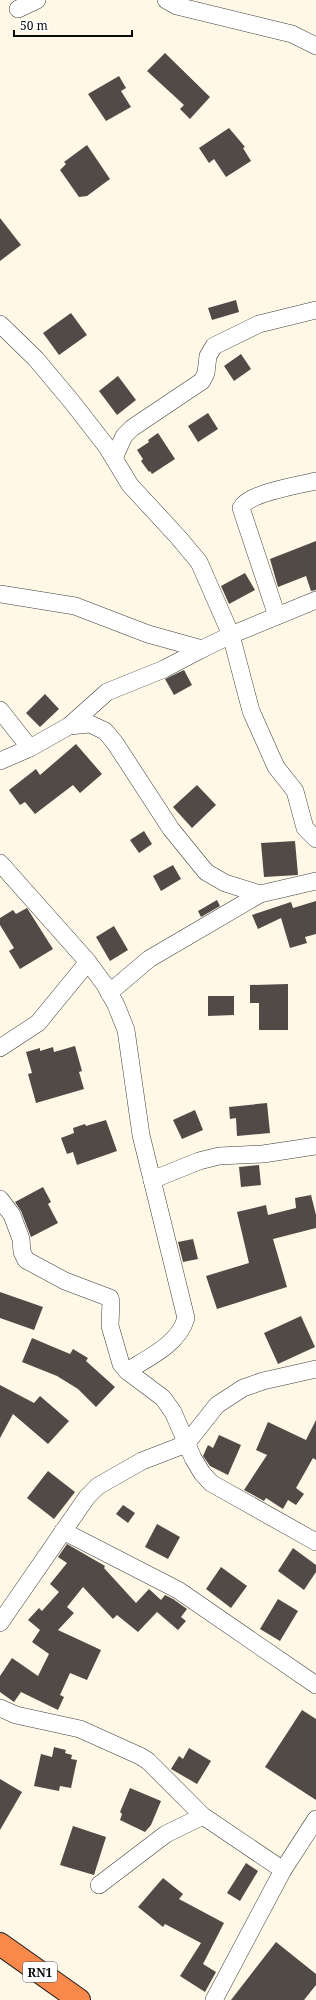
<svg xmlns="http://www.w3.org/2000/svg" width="316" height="2000" font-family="'Noto Serif',serif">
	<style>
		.building { fill: #524a46 }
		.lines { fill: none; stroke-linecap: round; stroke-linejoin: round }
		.street-casing { stroke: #3d3d3d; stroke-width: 18 }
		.highway-casing { stroke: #1b1b1b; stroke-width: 24 }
		.street { stroke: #fff; stroke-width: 17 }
		.highway { stroke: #f8894b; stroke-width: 22 }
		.labels { text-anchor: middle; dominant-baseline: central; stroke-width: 4; stroke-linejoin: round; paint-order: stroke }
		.shield { fill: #fff; stroke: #545454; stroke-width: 1 }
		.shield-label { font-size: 12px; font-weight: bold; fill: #0a0a0a }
	</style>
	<rect width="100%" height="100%" fill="#fff8e6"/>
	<g class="building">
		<polygon points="165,53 210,97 190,119 180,109 184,105 147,71"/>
		<polygon points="119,76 126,88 121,91 131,107 106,121 88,94"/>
		<polygon points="229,128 245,147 243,148 251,161 226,177 214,159 209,163 199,148"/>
		<polygon points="87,145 110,179 87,196 79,197 60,170 66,164 64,162"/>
		<polygon points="0,218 21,245 0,261"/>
		<polygon points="236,300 239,312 212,320 208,308"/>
		<polygon points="71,313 87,335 59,355 43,333"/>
		<polygon points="241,354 251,369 234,381 224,366"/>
		<polygon points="118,376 136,400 117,415 99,391"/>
		<polygon points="208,413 218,429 198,442 188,426"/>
		<polygon points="158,433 175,459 152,474 150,471 149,472 141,461 143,459 137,450 149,442 148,440"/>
		<polygon points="316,541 316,590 311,591 306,576 278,587 270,559"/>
		<polygon points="245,573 255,590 229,604 221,586"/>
		<polygon points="184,670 192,685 174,695 165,679"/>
		<polygon points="45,694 59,709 40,727 26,713"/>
		<polygon points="76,744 102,774 80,793 73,785 35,814 25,802 20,805 9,790 36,769 40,775"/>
		<polygon points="197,785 216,805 192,828 173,807"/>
		<polygon points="144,831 152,844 139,853 130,840"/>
		<polygon points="295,841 298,875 264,877 261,843"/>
		<polygon points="173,865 181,879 161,891 153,876"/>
		<polygon points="217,900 220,906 201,917 198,911"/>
		<polygon points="316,901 316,934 305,937 307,943 290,948 281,918 258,929 252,915 291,902 293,908"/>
		<polygon points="27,908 53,949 20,969 9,951 14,948 0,925 0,918 13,910 16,914"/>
		<polygon points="114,926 128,950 110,961 96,937"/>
		<polygon points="288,984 288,1030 259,1030 259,1003 250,1003 250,985"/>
		<polygon points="208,996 234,996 234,1015 208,1016"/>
		<polygon points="75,1046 82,1071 79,1072 84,1089 36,1103 28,1074 32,1073 26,1052 40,1048 40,1051 53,1047 54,1052"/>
		<polygon points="267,1103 270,1133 237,1136 236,1118 230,1119 229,1107"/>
		<polygon points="195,1110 203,1130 182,1139 173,1120"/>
		<polygon points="106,1120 117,1151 77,1165 73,1152 67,1154 61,1138 74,1133 73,1128 85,1124 86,1126"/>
		<polygon points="259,1165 261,1185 241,1187 239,1167"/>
		<polygon points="43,1187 51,1202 48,1204 58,1223 31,1237 21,1211 15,1202"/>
		<polygon points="311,1195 316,1215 316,1228 273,1239 287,1287 217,1309 206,1276 249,1263 237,1212 266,1205 268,1215 296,1208 295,1198"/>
		<polygon points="193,1239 198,1259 183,1262 178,1242"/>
		<polygon points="0,1292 43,1307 34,1330 0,1318"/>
		<polygon points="301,1316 315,1347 278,1364 264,1333"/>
		<polygon points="32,1338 70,1354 73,1349 88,1358 86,1361 115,1387 96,1407 78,1389 57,1376 22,1362"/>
		<polygon points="0,1385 34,1403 40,1396 69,1421 48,1444 13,1414 0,1438"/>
		<polygon points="316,1420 316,1460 313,1458 296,1488 304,1494 296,1505 288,1500 283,1509 266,1498 264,1501 244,1490 267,1455 256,1450 268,1422 306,1440"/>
		<polygon points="219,1435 241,1445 228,1475 210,1466 203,1456 208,1445 213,1448"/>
		<polygon points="48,1471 75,1492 54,1519 27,1498"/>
		<polygon points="123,1505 135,1513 128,1523 116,1514"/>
		<polygon points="157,1524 180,1537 168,1559 145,1547"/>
		<polygon points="67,1544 105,1566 104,1568 136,1603 149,1589 161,1600 165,1595 173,1599 187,1609 181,1617 186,1621 178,1630 157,1612 138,1632 117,1615 113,1619 83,1587 67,1607 74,1613 58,1630 101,1650 87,1680 70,1673 60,1695 64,1697 58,1710 21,1692 14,1702 0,1692 0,1676 12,1658 38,1676 49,1654 32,1642 40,1630 28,1620 39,1608 42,1611 59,1592 50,1584 67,1563 58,1557"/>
		<polygon points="293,1548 316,1565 316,1572 304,1590 278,1571"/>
		<polygon points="221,1567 247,1586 231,1608 206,1589"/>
		<polygon points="278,1599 298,1611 280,1641 260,1629"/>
		<polygon points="302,1710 316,1719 316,1800 265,1767"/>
		<polygon points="54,1747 66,1750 65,1753 72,1755 71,1759 77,1760 71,1788 60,1786 59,1791 34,1786 41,1754 52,1757"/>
		<polygon points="189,1748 211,1761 197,1784 171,1769 179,1756 183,1759"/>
		<polygon points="0,1779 22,1792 0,1830"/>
		<polygon points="130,1788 161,1801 151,1825 145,1832 120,1820 122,1814 120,1812"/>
		<polygon points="73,1826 106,1837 94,1875 60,1865"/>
		<polygon points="246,1863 258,1871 240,1901 227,1893"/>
		<polygon points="163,1878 183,1894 179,1899 224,1923 203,1964 216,1972 205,1992 180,1976 201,1943 165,1924 163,1927 138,1907"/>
		<polygon points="276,1942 316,1974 316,1985 304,2000 231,2000"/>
	</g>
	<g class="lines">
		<g class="street-casing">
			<g id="street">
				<polyline points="166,0 177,6 292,34 316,46"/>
				<polyline points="18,9 37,0"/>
				<polyline points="0,324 36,359 72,402 107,447 130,485 178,537 199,562 231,635 251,711 276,767 295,791 305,828 316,839"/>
				<polyline points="114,458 124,436 132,428 202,381 206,373 208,356 214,346 259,324 316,310"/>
				<polyline points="0,594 75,606 148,634 202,649 231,635 316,600"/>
				<path d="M277 616 241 508C248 493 299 485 316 481"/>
				<polyline points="0,710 30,748"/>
				<polyline points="69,726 107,692 164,669 202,649"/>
				<polyline points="0,761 30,748 69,726 90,724 105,731 115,743 171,829 206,872 225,883 260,894 316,881"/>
				<path d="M0 863 88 962 105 985 116 1005 126 1030 141 1135 186 1318C179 1344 148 1358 127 1371"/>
				<polyline points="109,993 149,959 260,894"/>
				<polyline points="0,1048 38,1023 88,962"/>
				<polyline points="152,1180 199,1161 219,1156 263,1154 316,1146"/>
				<polyline points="0,1199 12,1215 21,1239 22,1252 26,1260 65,1281 110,1298 111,1301 110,1326 121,1364 127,1371 163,1398 173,1412 193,1458 202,1473 211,1483 316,1542"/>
				<polyline points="63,1531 178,1590 316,1685"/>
				<polyline points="0,1623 87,1497 98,1486 142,1461 186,1444 217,1405 243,1388 263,1381 316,1369"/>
				<polyline points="0,1708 16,1715 80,1729 140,1756 148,1761 203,1816 283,1870"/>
				<polyline points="99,1885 166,1834 203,1816"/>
				<polyline points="214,2000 283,1870 316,1819"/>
			</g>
		</g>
		<g class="highway-casing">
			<polyline id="highway" points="0,1944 79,2000"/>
		</g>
		<use href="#street" class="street"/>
		<use href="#highway" class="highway"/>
	</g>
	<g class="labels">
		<rect class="shield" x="23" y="1962" width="34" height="20" rx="3"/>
		<g class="shield-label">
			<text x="40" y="1972">RN1</text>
		</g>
	</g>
	<path d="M14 30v6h118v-6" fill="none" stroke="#0a0a0a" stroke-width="2"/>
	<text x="20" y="30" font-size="12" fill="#0a0a0a" stroke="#ffffff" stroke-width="3" paint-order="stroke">50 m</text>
</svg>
